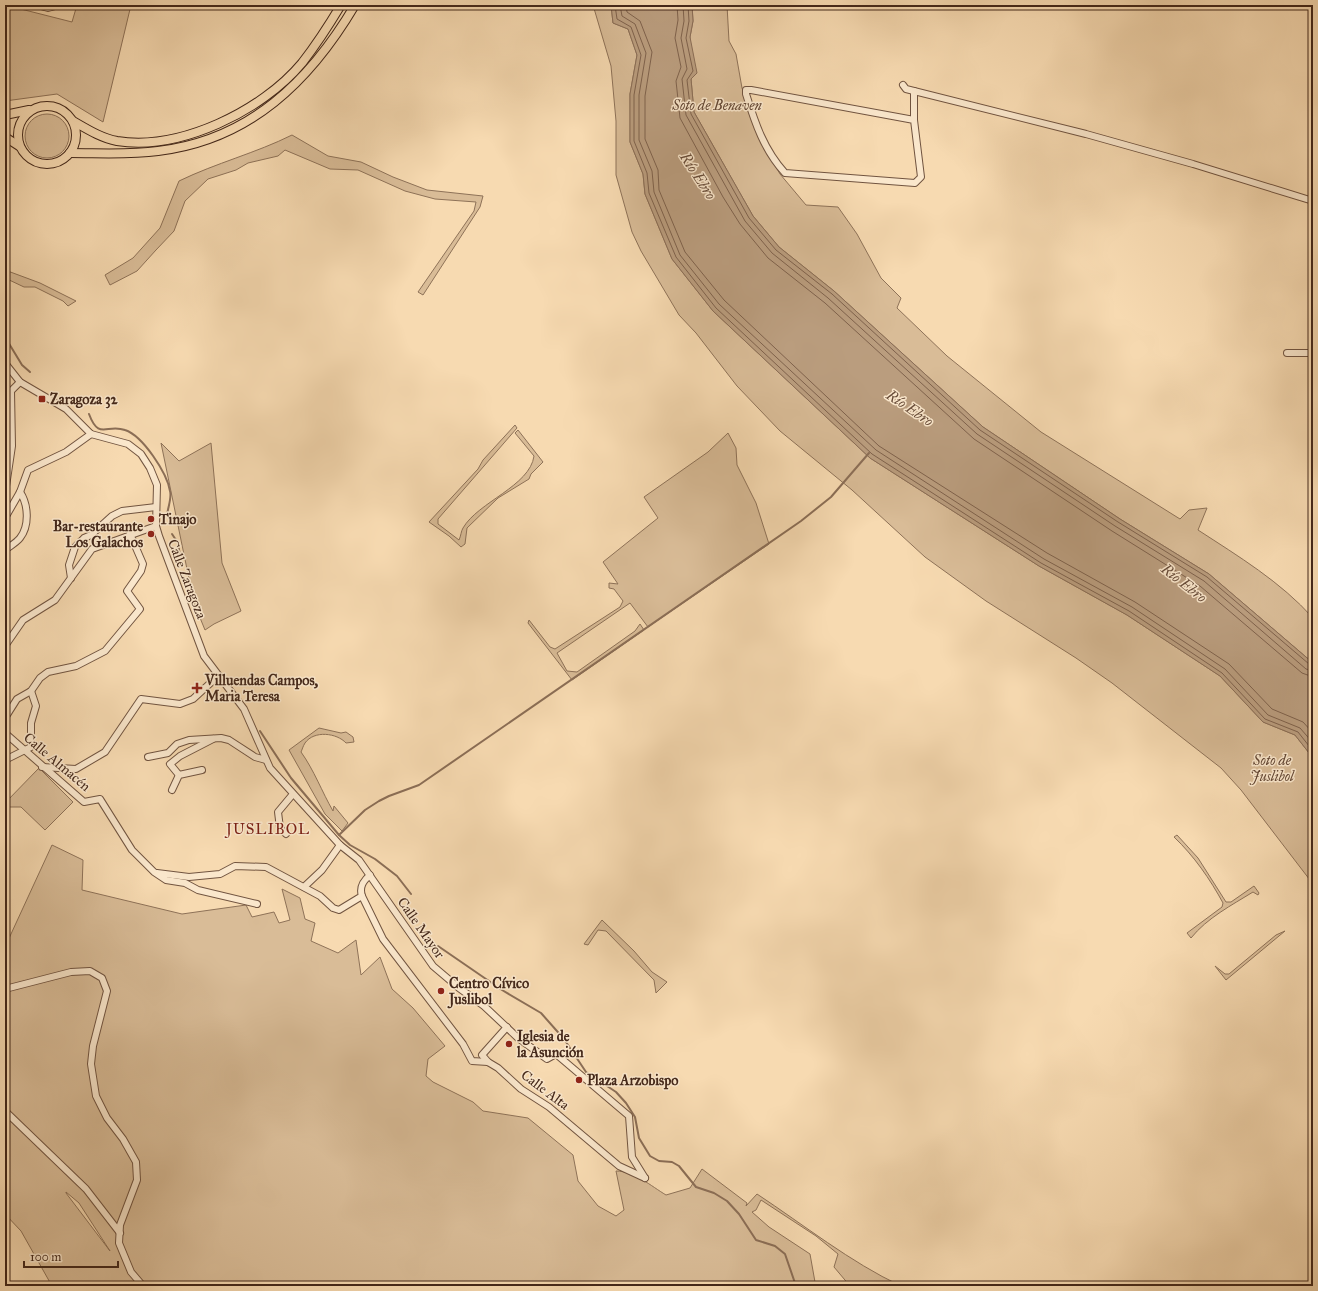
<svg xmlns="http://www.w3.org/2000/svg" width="1318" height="1291" font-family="'IM FELL Great Primer',serif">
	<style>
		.green { fill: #d9bc97; stroke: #8e7258; fill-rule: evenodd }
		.water { fill: #ba9d7e; stroke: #8b6e56 }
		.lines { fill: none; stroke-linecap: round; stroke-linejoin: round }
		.shore { stroke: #7f624c; stroke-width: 1 }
		.stream { stroke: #8b6e56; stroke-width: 2 }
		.minor-casing { stroke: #715440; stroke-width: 8 }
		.major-casing { stroke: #44281a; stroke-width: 10 }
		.minor { stroke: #fae7cc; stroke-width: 6 }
		.major { stroke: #f7dab1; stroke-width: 8 }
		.poi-dot { fill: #8f2418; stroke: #fae7cc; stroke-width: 1.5 }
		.labels { text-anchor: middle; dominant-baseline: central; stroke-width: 3; stroke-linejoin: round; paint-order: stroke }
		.park-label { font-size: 14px; font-style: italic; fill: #624633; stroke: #fae7cc }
		.poi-label { font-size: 14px; font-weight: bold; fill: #44281a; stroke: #fae7cc; text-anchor: start }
		.street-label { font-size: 14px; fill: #44281a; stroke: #fae7cc }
		.water-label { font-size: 15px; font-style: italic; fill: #674b38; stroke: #fae7cc }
		.neighbourhood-label { font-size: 15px; letter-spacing: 1px; fill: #7a1f14; stroke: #fae7cc }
	</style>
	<rect width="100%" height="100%" fill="#f7dab1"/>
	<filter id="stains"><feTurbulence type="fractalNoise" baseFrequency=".005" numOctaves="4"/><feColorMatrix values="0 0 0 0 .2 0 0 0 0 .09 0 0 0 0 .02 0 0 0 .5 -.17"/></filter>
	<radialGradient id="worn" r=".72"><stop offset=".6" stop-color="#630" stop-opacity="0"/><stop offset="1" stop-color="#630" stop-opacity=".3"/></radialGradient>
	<g class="green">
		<polygon points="5,5 72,22 77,5 131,5 103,122 57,94 5,101"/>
		<polygon points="593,5 611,5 613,23 628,29 637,55 630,94 630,142 643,174 645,194 672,259 713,311 870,458 1039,566 1127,615 1220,676 1263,722 1295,735 1313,758 1313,884 1241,790 1221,768 1112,683 1076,658 986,601 925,557 852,490 780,431 737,386 696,333 679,315 641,251 632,232 616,175 616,121 611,66"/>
		<path d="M692 5H727L729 41 736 54 742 88 759 138 780 174 806 205 838 207 857 234 881 278 901 298 897 308 947 356 1041 432 1180 519 1189 510 1207 508 1198 530C1238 556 1281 582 1313 618V663L1209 574 1120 519 983 427 834 291 779 247 753 216 694 112 691 79 690 37 693 21Z"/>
		<circle cx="47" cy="136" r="22"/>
		<path d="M292 135 328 156 361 162 393 177 427 190 483 196 480 207 423 295 418 292 474 211 476 202 435 199 405 191 358 170 330 169 285 150 278 156 248 163 236 170 208 179 185 201 174 231 156 250 137 271 110 285 105 275 133 258 160 228 179 181C216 163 256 153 292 135Z"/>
		<polygon points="5,270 40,283 76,301 68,306 63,301 35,287 24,287 5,278"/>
		<path d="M515 425 517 428 438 519V524L459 540C461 536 461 531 463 528 478 502 530 486 534 456L515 433 518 430 543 462 531 474 529 479 498 498 467 528 465 544 461 547 449 536 429 522 478 469 483 460Z"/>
		<polygon points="728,433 736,448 737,465 756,503 769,544 648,627 630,603 557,653 567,671 577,672 635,631 640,624 644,630 572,680 528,623 529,620 550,647 555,649 620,607 623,601 614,589 609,588 609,583 618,584 603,562 658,518 644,497 708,452"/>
		<polygon points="161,443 179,461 211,443 222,563 241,611 214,624 205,630 194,603"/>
		<path d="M319 728 341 733 346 732 353 737 354 742 346 743C337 733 314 730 305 743 303 746 302 750 301 752 314 770 322 792 333 811L334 806 348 823 342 831 325 814 289 750Z"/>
		<polygon points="39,768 73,802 45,830 21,807 5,807 5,803"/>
		<path d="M1177 835 1198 858 1226 902H1231L1254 886 1259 893 1258 895 1253 892C1232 905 1207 918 1191 938L1187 933 1222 907 1223 903C1210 879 1194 856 1174 837Z"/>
		<path d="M52 845 83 860 82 890 182 914 246 905 252 917 274 912 279 923 290 920 282 889 300 898 305 919 315 923 311 941 338 953 356 940 361 975 380 957 392 989 413 1008 445 1046 428 1059 426 1076 433 1082 473 1102 483 1111 528 1118 573 1155 578 1181 598 1206 616 1216 624 1210 616 1171C634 1171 651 1186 666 1195L690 1188 702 1169 747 1203 746 1206 757 1194C804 1225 850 1262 901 1286H890L883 1282 881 1286H850L834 1267 838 1254 816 1236 761 1200 756 1210 752 1212 769 1227 810 1254 815 1282 818 1286H52L21 1231 5 1214V947ZM66 1192 79 1203 110 1251 66 1193Z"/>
		<polygon points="602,920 634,951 652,972 667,982 656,993 654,980 606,931 598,930 588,945 584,944"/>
		<polygon points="1285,931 1226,980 1215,966 1225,974 1229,974 1276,935"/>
	</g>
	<polygon class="water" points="611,5 692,5 693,21 690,37 697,73 691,79 694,112 753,216 779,247 834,291 983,427 1120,519 1209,574 1313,663 1313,758 1295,735 1263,722 1220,676 1127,615 1039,566 870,458 713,311 672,259 645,194 643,174 630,142 630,94 637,55 628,29 613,23"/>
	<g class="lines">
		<g class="shore">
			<polyline points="615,5 617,19 631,27 641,55 634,95 634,141 647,173 649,193 676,257 716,308 872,454 1041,563 1129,611 1222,673 1265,719 1298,732 1313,751"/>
			<polyline points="620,5 622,16 635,24 646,53 639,95 639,140 652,171 654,192 680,255 719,304 876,450 1044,559 1132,607 1225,669 1268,715 1300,728 1313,743"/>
			<polyline points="626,5 627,12 640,21 652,52 645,96 645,139 658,170 659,190 685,252 724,300 879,446 1047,553 1135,602 1229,664 1272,709 1303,722 1313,733"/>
			<polyline points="677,5 678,20 675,38 681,67 676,81 680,118 723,197 740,224 768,258 825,303 974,439 1112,531 1200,586 1302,673 1313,677"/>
			<polyline points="683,5 684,21 681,38 687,69 682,79 686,115 745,221 772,253 828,298 977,434 1115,526 1204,581 1306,669 1313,671"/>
			<polyline points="688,5 689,21 686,38 693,71 687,80 691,114 749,218 776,250 832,294 980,430 1118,522 1207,577 1309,664 1313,666"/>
		</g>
		<g class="stream">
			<polyline points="5,337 22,365 30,372"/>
			<path d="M89 414C99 441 107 423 125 430 143 436 167 473 170 491 172 498 168 507 167 515"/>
			<polyline points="172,534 178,543 180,556"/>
			<polyline points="260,731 291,778 339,835 350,845 375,859 397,876 411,894"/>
			<polyline points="339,835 365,810 379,801 389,796 419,785 801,521 831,497 869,453"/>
			<polyline points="438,946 502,990 541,1013 564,1039 586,1072 616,1092 626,1103 635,1117 639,1138 650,1156 659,1161 672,1162 679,1166 696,1187 714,1193 727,1201 739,1214 756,1240 775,1246 785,1254 796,1286"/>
		</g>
		<g class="minor-casing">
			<g id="minor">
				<polyline points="37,5 48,8 59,5"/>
				<polyline points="903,85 906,89 1086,134 1193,164 1313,201"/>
				<path d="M914 91V120L921 177 915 183 785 173C764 150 755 123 746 94V90H751L914 120"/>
				<polyline points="1287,353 1313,353"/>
				<polyline points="5,363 20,382 66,409 91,434 128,444 141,454 150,468 157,485 156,526 159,536 204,656 244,709 270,768 340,845 359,860 433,966 459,988 484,1006 518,1038 547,1059 556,1054 629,1116 632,1157 645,1178"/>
				<polyline points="5,391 11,391 20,382"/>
				<polyline points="5,493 12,446 11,391"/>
				<polyline points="5,518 20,492 28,470 66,452 91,434"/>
				<path d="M5 550C10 546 16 543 20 538 30 525 28 504 20 492"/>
				<polyline points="71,578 69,565 75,547 84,538 91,535 112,516 122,511 156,507"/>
				<polyline points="5,646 23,620 55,600 92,549 156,526"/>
				<polyline points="5,718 17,699 31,691 40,678 48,672 76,666 105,651 140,609 127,591 141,571 143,564 130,534"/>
				<polyline points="5,733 84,802 100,799 132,850 154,872 166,880 185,883 198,890 257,904"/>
				<polyline points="148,757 168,753 177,744 189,740 221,738 229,740 255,757 266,760"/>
				<polyline points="5,760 31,747 31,723 36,706 31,691"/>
				<polyline points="42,767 76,769 105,752 141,699 180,704 193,699 218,676"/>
				<polyline points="179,775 170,764 180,756 213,739"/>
				<polyline points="172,790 179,775 202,770"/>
				<polyline points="286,834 280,828 278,812 293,794"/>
				<path d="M157 873 189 877 220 874 235 866 266 867 320 896 333 908 339 910 362 896C359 887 363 881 370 875"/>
				<polyline points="304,887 322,870 340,845"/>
				<polyline points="362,896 383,939 463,1044 472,1061 488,1062 498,1068 521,1089 549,1107 619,1166 645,1178"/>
				<polyline points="5,989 71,972 90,971 102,978 107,991 93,1046 91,1064 96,1096 107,1118 123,1139 136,1162 137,1180 120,1225 119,1243 131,1272 143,1286"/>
				<polyline points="488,1062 482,1055 507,1027"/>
				<polyline points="5,1111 86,1189 120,1233"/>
			</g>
		</g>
		<g class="major-casing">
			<g id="major">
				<circle cx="47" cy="135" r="29"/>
				<polyline points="5,115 29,110"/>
				<path d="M73 121C87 129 101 138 117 141 180 151 262 111 302 63 316 45 329 25 341 5"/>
				<polyline points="5,137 19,146"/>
				<path d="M70 153C100 153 129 155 158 151 250 140 310 81 355 5"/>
			</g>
		</g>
		<use href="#minor" class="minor"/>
		<use href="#major" class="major"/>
	</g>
	<g class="poi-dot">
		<rect x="38" y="395" width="8" height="8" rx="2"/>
		<circle cx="151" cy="519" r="4"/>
		<circle cx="151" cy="534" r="4"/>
		<path d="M195 682h4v4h4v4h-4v4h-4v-4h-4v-4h4z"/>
		<circle cx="441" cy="991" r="4"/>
		<circle cx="509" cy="1044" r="4"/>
		<circle cx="579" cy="1080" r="4"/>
	</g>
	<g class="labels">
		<g class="park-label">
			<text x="717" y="105">Soto de Benaven</text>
			<text x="1272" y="760">Soto de<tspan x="1272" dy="16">Juslibol</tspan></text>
		</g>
		<g class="poi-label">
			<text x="50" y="399">Zaragoza 32</text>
			<text x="159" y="519">Tinajo</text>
			<text x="143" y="526" text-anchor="end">Bar-restaurante<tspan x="143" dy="16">Los Galachos</tspan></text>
			<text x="205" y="680">Villuendas Campos,<tspan x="205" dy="16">Maria Teresa</tspan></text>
			<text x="449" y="983">Centro Cívico<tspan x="449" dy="16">Juslibol</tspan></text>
			<text x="517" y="1036">Iglesia de<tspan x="517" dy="16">la Asunción</tspan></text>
			<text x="587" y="1080">Plaza Arzobispo</text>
		</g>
		<g class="street-label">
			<text transform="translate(187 579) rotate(69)">Calle Zaragoza</text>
			<text transform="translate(57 762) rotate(40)">Calle Almacén</text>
			<text transform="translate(421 928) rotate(55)">Calle Mayor</text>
			<text transform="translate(545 1090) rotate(37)">Calle Alta</text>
		</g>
		<g class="water-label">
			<text transform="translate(698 176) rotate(57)">Río Ebro</text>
			<text transform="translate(910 408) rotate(34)">Río Ebro</text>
			<text transform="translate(1184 583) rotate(38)">Río Ebro</text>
		</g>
		<g class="neighbourhood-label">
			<text x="268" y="829">JUSLIBOL</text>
		</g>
	</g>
	<rect width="1318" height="1291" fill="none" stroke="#f7dab1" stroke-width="20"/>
	<rect x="6" y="6" width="1306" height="1279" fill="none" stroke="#44281a" stroke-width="2"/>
	<rect x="10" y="10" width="1298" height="1271" fill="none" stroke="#44281a"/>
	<path d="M24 1261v6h94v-6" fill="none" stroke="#44281a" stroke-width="2"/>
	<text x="30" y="1261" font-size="12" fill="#44281a" stroke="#fae7cc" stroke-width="3" paint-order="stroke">100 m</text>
	<rect width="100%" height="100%" filter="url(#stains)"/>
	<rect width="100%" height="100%" fill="url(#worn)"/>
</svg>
